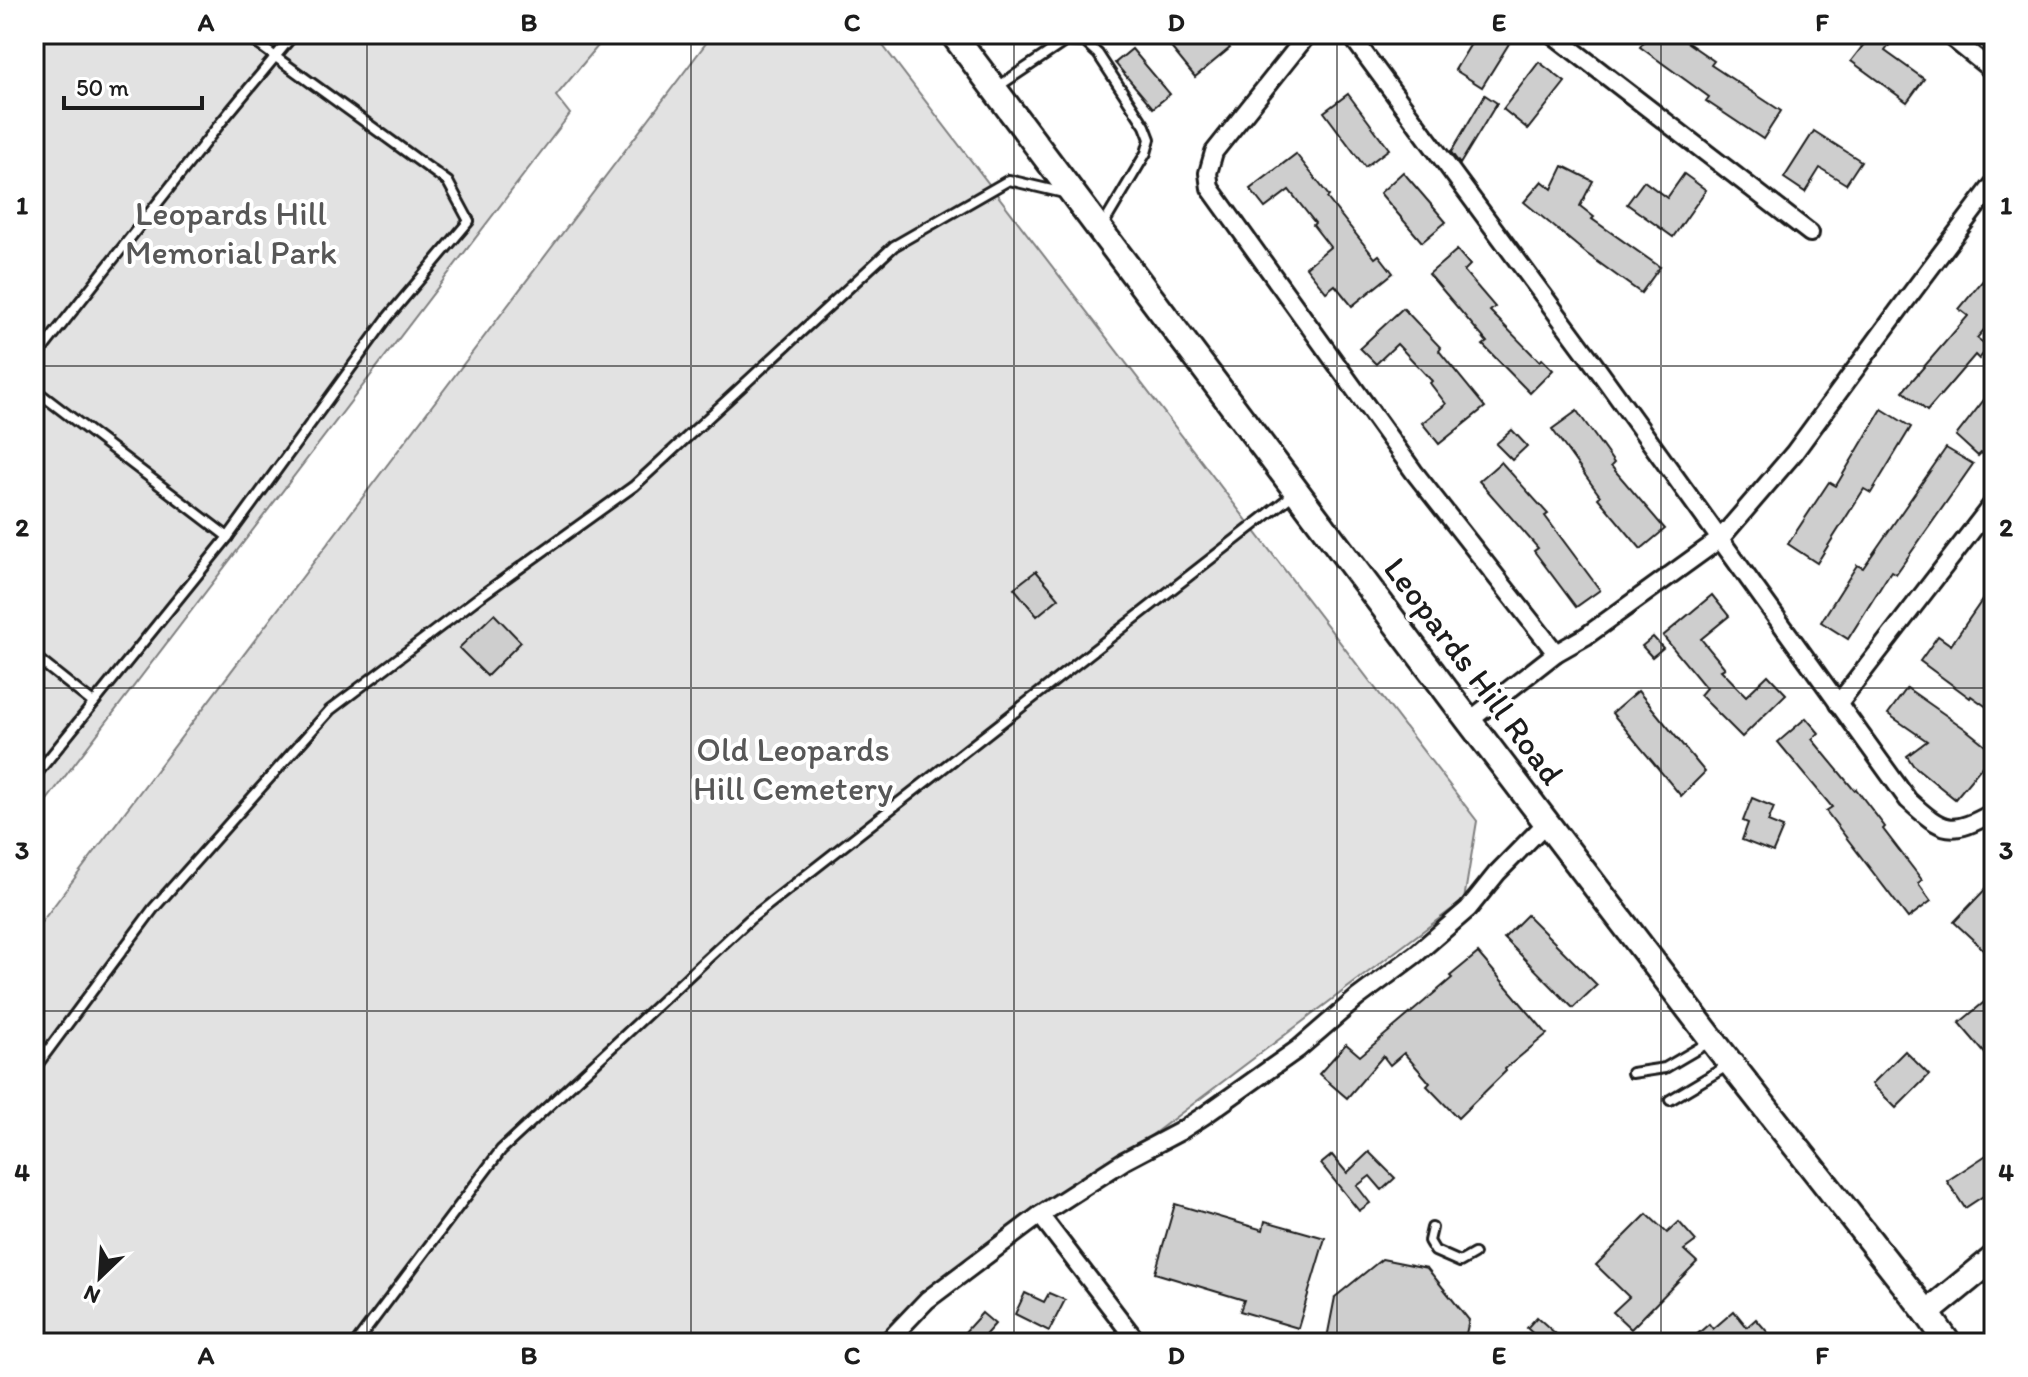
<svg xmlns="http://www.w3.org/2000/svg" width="2028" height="1377" font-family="Itim,sans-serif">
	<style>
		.green { fill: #e2e2e2; stroke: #7f7f7f; stroke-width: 2 }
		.building { fill: #cecece; stroke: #1c1c1c; stroke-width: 2 }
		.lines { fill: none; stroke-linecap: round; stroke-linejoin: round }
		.lane-casing { stroke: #1c1c1c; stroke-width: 14 }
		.street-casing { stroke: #1c1c1c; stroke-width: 22 }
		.secondary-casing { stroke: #1c1c1c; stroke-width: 30 }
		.lane { stroke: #fff; stroke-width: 8 }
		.street { stroke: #fff; stroke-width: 16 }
		.secondary { stroke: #fff; stroke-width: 24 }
		.grid { fill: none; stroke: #1c1c1c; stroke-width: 2; stroke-opacity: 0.55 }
		.labels { text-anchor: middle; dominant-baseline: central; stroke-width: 8; stroke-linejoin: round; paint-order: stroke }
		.park-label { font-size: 34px; fill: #575757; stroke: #fff }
		.street-label { font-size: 34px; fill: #1c1c1c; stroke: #fff }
		.neatline { fill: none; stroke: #1c1c1c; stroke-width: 3 }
		.grid-label { font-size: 26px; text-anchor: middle; font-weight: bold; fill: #1c1c1c }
	</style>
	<rect width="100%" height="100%" fill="#fff"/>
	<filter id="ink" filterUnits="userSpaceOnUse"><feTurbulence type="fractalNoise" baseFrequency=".0125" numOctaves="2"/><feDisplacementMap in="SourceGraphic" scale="16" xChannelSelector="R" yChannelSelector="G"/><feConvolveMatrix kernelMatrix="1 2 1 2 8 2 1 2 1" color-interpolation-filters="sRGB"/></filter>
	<g filter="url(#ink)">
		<g class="green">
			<polygon points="34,34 608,34 556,96 570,114 34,817"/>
			<polygon points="713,34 874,34 1477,821 1464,900 876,1343 34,1343 34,932"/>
		</g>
		<g class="building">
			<polygon points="1160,34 1219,34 1230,48 1195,77"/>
			<polygon points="1477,34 1515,34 1482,87 1455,70"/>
			<polygon points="1649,34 1675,34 1714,61 1711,65 1781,111 1763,139 1706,101 1709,97 1640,47"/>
			<polygon points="1872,34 1876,34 1890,44 1885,51 1924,79 1907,102 1851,61"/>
			<polygon points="1132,49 1170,94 1153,108 1115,63"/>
			<polygon points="1539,62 1565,82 1528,129 1503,109"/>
			<polygon points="1348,94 1389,149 1365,167 1324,112"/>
			<polygon points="1485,95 1497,103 1460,164 1451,152"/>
			<polygon points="1814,131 1861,161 1846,184 1820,168 1805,192 1784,178"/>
			<polygon points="1296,154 1329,196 1327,198 1375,258 1379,255 1393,273 1352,306 1335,285 1326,292 1306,267 1330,247 1313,225 1315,223 1289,190 1265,208 1250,189"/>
			<polygon points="1563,166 1593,181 1580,206 1594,217 1592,219 1660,267 1641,293 1587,254 1524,202 1542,181 1552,189"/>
			<polygon points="1403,172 1446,222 1422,242 1380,193"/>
			<polygon points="1684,174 1706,190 1673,237 1627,204 1644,181 1667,198"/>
			<polygon points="1457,250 1470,265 1464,271 1495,307 1490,311 1539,361 1542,359 1553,370 1530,393 1483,345 1487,342 1429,274"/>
			<polygon points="1994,267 1994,318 1977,338 1989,347 1979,359 1975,355 1927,411 1903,391 1968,316 1959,309"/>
			<polygon points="1403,308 1441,348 1439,351 1485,407 1439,444 1422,423 1446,404 1430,383 1432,381 1397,344 1376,364 1360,348"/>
			<polygon points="1994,387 1994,440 1983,454 1981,453 1978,456 1956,436"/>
			<polygon points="1882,409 1911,427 1871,493 1864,489 1817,563 1788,544 1829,482 1836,486"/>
			<polygon points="1577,411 1614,463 1611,466 1665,529 1641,549 1598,498 1600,496 1552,429"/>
			<polygon points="1512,430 1527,446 1512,460 1496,444"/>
			<polygon points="1946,448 1973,464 1896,574 1891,571 1848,639 1821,622 1857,565 1863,568"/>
			<polygon points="1501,462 1548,514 1545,516 1600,590 1576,607 1534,551 1538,548 1479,481"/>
			<polygon points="1036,571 1059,598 1037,616 1014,588"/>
			<polygon points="1994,583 1994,712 1971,696 1970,698 1920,661 1938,636 1951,645"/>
			<polygon points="1712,595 1729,616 1701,639 1725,668 1721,670 1746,696 1768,675 1786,694 1742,737 1700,695 1706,688 1663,636"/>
			<polygon points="494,614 521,642 487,676 459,648"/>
			<polygon points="1653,637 1663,648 1652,657 1642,646"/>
			<polygon points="1907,688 1964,728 1994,752 1955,799 1913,765 1907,756 1927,741 1888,714"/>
			<polygon points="1638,691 1705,772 1681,796 1612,713"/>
			<polygon points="1806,718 1819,733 1812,739 1854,790 1856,789 1885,827 1883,829 1922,880 1918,883 1931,901 1908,918 1826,811 1832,807 1778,742"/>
			<polygon points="1752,798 1774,807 1768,822 1783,828 1773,852 1742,840 1748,823 1743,821"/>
			<polygon points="1994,880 1994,938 1983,949 1954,922"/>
			<polygon points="1527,915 1597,985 1573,1008 1504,938"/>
			<polygon points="1478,953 1547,1034 1505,1069 1506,1071 1458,1118 1427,1086 1430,1083 1404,1053 1390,1065 1383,1056 1347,1098 1319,1074 1346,1044 1360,1056 1452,978 1450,976"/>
			<polygon points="1994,994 1994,1064 1959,1023"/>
			<polygon points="1905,1051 1929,1075 1896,1108 1872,1084"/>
			<polygon points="1994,1150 1994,1189 1965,1208 1947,1181"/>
			<polygon points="1369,1152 1395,1178 1382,1190 1370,1176 1357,1186 1370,1203 1359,1211 1321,1164 1332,1155 1347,1173"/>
			<polygon points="1175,1204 1263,1230 1265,1221 1325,1238 1298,1328 1240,1311 1244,1300 1155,1273"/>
			<polygon points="1647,1214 1667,1233 1679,1222 1696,1241 1684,1250 1697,1262 1631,1329 1613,1312 1629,1297 1596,1265"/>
			<polygon points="1382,1259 1427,1268 1469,1320 1464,1343 1331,1343 1327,1338 1335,1297"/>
			<polygon points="1025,1293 1044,1302 1049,1293 1065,1300 1049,1331 1015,1314"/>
			<polygon points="1734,1311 1747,1327 1756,1319 1777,1343 1687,1343 1709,1324 1713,1329"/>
			<polygon points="982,1313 995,1324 978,1343 955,1343"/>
			<polygon points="1537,1317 1566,1343 1543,1343 1527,1328"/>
		</g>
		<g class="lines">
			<g class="lane-casing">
				<g id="lane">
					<polyline points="996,88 1066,41 1085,42 1098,54 1145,126 1150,139 1146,153 1102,227"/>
					<polyline points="34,360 222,121 294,34"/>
					<polyline points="34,389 228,537 388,317 469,221 448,182 244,34"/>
					<polyline points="34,656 93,703"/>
					<polyline points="34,777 228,537"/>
					<polyline points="34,1069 153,909 330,710 482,595 634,486 894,246 1009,180 1064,193"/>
					<polyline points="1632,1073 1665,1068 1711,1041"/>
					<polyline points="1670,1100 1727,1066"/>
					<polyline points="1432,1228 1429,1241 1435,1251 1460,1262 1474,1254"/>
					<polyline points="356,1343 501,1150 750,919 1295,493"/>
				</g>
			</g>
			<g class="street-casing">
				<g id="street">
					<polyline points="1308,34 1214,152 1208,173 1210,188 1414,472 1556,653"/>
					<path d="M1350 34 1591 360 1908 800C1944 833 1951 836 1994 812"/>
					<polyline points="1552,34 1810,233"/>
					<polyline points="1947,34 1994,72"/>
					<polyline points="1838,704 1994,502"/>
					<polyline points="1469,721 1556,653 1586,636 1720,539 1794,453 1898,311 1994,183"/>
					<polyline points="1040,1215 1138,1343"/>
					<polyline points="886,1343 927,1300 1040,1215 1124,1161 1179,1132 1205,1115 1298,1049 1357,998 1416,954 1468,909 1497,873 1547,822"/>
				</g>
			</g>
			<g class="secondary-casing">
				<g id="secondary">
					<polyline points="953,34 1469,721 1720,1050 1927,1313 1948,1343"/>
					<polyline points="1927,1313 1994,1258"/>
				</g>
			</g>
			<use href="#lane" class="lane"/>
			<use href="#street" class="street"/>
			<use href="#secondary" class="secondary"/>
		</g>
	</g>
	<path class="grid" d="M367 34V1343M691 34V1343M1014 34V1343M1337 34V1343M1661 34V1343M34 366H1994M34 688H1994M34 1011H1994"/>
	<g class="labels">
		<g class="park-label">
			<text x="231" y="213">Leopards Hill<tspan x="231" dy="39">Memorial Park</tspan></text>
			<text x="793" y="749">Old Leopards<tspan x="793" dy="39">Hill Cemetery</tspan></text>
		</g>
		<g class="street-label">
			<text transform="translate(1474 671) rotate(53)">Leopards Hill Road</text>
		</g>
	</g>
	<rect width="2028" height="1377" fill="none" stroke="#fff" stroke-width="88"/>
	<g transform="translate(100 1277) rotate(205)" stroke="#ffffff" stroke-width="6" paint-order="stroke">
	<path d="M0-6L14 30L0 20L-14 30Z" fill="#1c1c1c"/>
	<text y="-12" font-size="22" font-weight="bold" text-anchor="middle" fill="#1c1c1c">N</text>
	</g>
	<path d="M64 96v12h138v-12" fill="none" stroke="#1c1c1c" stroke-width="4"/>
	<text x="76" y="96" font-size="24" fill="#1c1c1c" stroke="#ffffff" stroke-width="6" paint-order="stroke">50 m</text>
	<rect x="44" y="44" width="1940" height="1289" class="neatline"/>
	<g class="grid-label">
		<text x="206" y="31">A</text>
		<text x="529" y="31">B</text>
		<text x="852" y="31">C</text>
		<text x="1176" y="31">D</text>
		<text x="1499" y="31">E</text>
		<text x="1822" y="31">F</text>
		<text x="22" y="214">1</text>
		<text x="2006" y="214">1</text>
		<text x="22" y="536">2</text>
		<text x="2006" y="536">2</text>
		<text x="22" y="859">3</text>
		<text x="2006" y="859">3</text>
		<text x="22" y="1181">4</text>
		<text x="2006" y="1181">4</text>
		<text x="206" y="1364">A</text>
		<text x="529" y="1364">B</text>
		<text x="852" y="1364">C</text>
		<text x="1176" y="1364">D</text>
		<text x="1499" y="1364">E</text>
		<text x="1822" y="1364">F</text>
	</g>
</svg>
